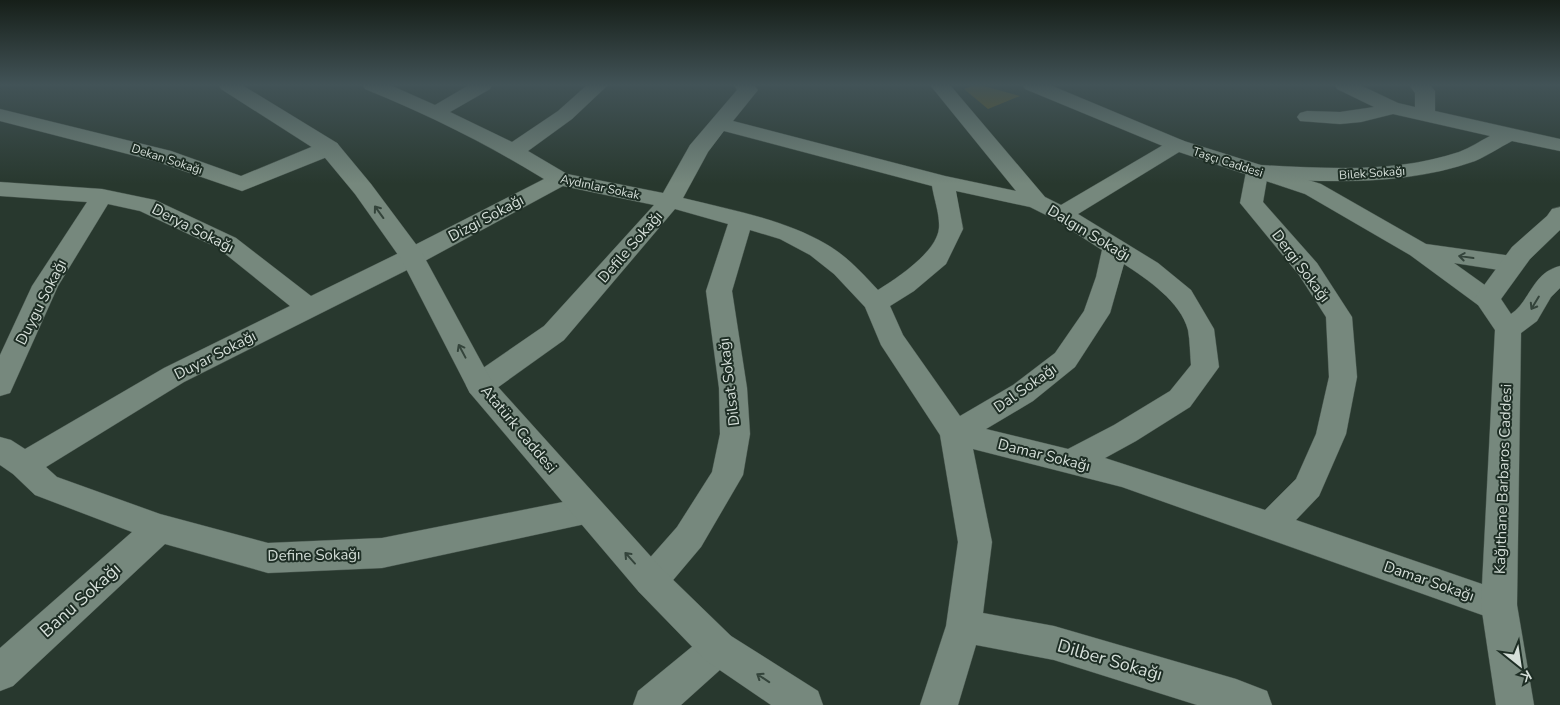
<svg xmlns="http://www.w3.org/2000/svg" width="1560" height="705" font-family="'Nunito Sans',sans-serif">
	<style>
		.green { fill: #61571e }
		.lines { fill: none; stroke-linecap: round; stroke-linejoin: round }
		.minor-casing { stroke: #47554d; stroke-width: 1 }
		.tertiary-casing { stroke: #47554d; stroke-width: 1 }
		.secondary-casing { stroke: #47554d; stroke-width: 1 }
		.minor { fill: #76887d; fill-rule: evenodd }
		.tertiary { fill: #76887d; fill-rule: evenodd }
		.secondary { fill: #76887d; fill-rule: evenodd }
		.oneway { stroke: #34443b }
		.labels { text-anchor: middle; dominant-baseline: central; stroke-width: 4; stroke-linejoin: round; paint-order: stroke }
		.far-street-label { font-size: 12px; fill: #d5dfd9; stroke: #1e2e25 }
		.street-label { font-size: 15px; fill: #d5dfd9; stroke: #1e2e25 }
		.near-street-label { font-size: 18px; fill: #d5dfd9; stroke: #1e2e25 }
	</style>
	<rect width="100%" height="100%" fill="#28382e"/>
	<polygon class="green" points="975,85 980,85 1020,96 988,109 964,89"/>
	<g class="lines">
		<g class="minor-casing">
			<g id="minor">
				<path d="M363 85H390L435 105 469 85H492L490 89 450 112 512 142 558 111 587 85H608L572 119 528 151 567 174 663 193 690 145 737 90 734 85H754L758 90 733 121 945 176 1016 191 930 85H950L1045 197 1061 205 1170 141 1177 139 1184 141 1188 145 1184 149 1078 214 1158 263 1191 290 1214 329 1219 367 1190 407 1136 441 1105 458 1265 510 1296 479 1316 434 1329 377 1326 317 1299 275 1240 203 1246 172 1249 167 1257 165C1325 168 1393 174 1459 152 1470 148 1480 141 1490 136L1393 114 1361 122 1340 124 1300 121 1297 117 1300 113 1307 111 1340 112 1374 107 1337 89 1335 85H1360L1398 103 1415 107V93L1409 85H1430L1435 91V111L1560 139V151L1512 141C1500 147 1487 156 1475 161 1407 185 1337 182 1267 179L1263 202 1317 263 1352 317 1357 377 1346 434 1319 496 1296 520 1511 594 1517 605 1511 616 1499 621 1122 487 973 449 992 542 983 613 1054 626 1236 679 1267 691 1272 705H1197L1054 660 976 645 958 705H920L946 626 958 542 940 435 881 345 865 307 834 274 810 255 780 239 750 230 732 291 747 388 750 434 743 475 701 547 663 592 651 597 639 592 634 581 639 570 677 527 712 472 720 434 719 388 706 291 728 224 675 209 564 340 490 393 480 396 470 393 466 385 470 377 544 326 654 205 563 186 421 263 184 382 46 467 57 477 160 514 268 543 382 538 588 497 599 501 604 511 599 521 382 568 268 573 165 544 13 686 0 691V648L132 532 35 495 13 474 0 465V437L11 440 25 449 164 368 290 306 218 248 140 211 108 204 58 286 10 393 0 396V355L32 286 87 202 0 196V182L102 189 155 200 236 238 311 296 403 251 544 179C487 144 427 114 365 89ZM724 131 932 186C934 199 940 215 939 228 937 252 897 278 878 290 862 273 847 256 826 244 783 219 731 210 683 198L708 152ZM956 191 1030 207 1054 219 1102 250 1096 277 1084 311 1055 353 1013 385 960 416 903 335 890 306 914 291 946 264 963 229ZM1124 264C1147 279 1181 302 1188 330 1190 341 1190 354 1191 365L1170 391 1114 425 1068 449 986 429 1033 401 1075 367 1110 313Z"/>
				<polygon points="0,109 171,151 241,176 321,143 329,142 337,143 340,148 337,153 242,191 155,161 0,121"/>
				<polygon points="718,630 731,636 736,648 731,660 681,705 633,705 638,691 705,636"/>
			</g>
		</g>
		<g class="tertiary-casing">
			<g id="tertiary">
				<polygon points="219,85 242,85 337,143 371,184 421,251 490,378 663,570 731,636 818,691 823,705 771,705 705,660 639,592 470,393 401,259 355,194 321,153 221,89"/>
				<polygon points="1023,85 1050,85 1184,141 1321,184 1426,244 1512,256 1521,258 1524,264 1521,270 1512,272 1454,263 1496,293 1500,299 1496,305 1487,308 1478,305 1410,255 1305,194 1170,149 1025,89"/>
			</g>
		</g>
		<g class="secondary-casing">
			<path id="secondary" d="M1560 207V230L1530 259 1501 299 1511 314C1531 300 1532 273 1560 266V288L1551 297 1537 321 1521 333 1517 605 1534 705H1496L1481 605 1495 330 1474 299 1512 247 1547 216 1552 209Z"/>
		</g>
		<use href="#minor" class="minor"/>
		<use href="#tertiary" class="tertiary"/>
		<use href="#secondary" class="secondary"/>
	</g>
	<defs><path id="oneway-shaft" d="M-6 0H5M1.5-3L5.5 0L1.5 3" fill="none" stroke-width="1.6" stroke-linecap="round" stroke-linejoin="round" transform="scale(1.25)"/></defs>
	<g class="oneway">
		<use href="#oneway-shaft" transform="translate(379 212) rotate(-126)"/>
		<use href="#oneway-shaft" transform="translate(1466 257) rotate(-172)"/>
		<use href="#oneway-shaft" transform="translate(1535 303) rotate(121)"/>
		<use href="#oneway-shaft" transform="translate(462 351) rotate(-118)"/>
		<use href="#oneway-shaft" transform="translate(630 558) rotate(-132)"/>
		<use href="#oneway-shaft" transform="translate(763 678) rotate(-146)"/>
	</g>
	<linearGradient id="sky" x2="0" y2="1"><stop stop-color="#161f19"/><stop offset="0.46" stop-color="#425357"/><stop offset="1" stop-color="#425357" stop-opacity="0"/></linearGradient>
	<rect width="1560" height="184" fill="url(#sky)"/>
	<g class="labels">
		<g class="far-street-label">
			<text transform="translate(167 159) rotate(18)">Dekan Sokağı</text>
			<text transform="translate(1228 162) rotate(18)">Taşçı Caddesi</text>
			<text transform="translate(1372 173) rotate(-4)">Bilek Sokağı</text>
			<text transform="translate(600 187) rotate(12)">Aydınlar Sokak</text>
		</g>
		<g class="street-label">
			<text transform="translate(486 218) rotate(-28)">Dizgi Sokağı</text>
			<text transform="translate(193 228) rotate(27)">Derya Sokağı</text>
			<text transform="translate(1089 233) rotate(31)">Dalgın Sokağı</text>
			<text transform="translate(630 247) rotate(-49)">Defile Sokağı</text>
			<text transform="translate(1301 266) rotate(53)">Dergi Sokağı</text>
			<text transform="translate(41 302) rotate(-63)">Duygu Sokağı</text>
			<text transform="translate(215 355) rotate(-27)">Duyar Sokağı</text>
			<text transform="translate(729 382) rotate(-97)">Dilsat Sokağı</text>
			<text transform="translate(1025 388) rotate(-35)">Dal Sokağı</text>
			<text transform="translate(519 429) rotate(50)">Atatürk Caddesi</text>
			<text transform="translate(1044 455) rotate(14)">Damar Sokağı</text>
			<text transform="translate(1503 479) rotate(-88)">Kağıthane Barbaros Caddesi</text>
			<text transform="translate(314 555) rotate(-1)">Define Sokağı</text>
			<text transform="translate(1429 581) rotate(19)">Damar Sokağı</text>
		</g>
		<g class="near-street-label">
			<text transform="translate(80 600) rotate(-42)">Banu Sokağı</text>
			<text transform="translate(1110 660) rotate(16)">Dilber Sokağı</text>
		</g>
	</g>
	<g transform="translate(1520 665) rotate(150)" stroke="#1e2e25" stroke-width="4" paint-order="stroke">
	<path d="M0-4L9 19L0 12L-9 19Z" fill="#d5dfd9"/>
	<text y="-8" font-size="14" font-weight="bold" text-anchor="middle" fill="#d5dfd9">K</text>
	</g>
</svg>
